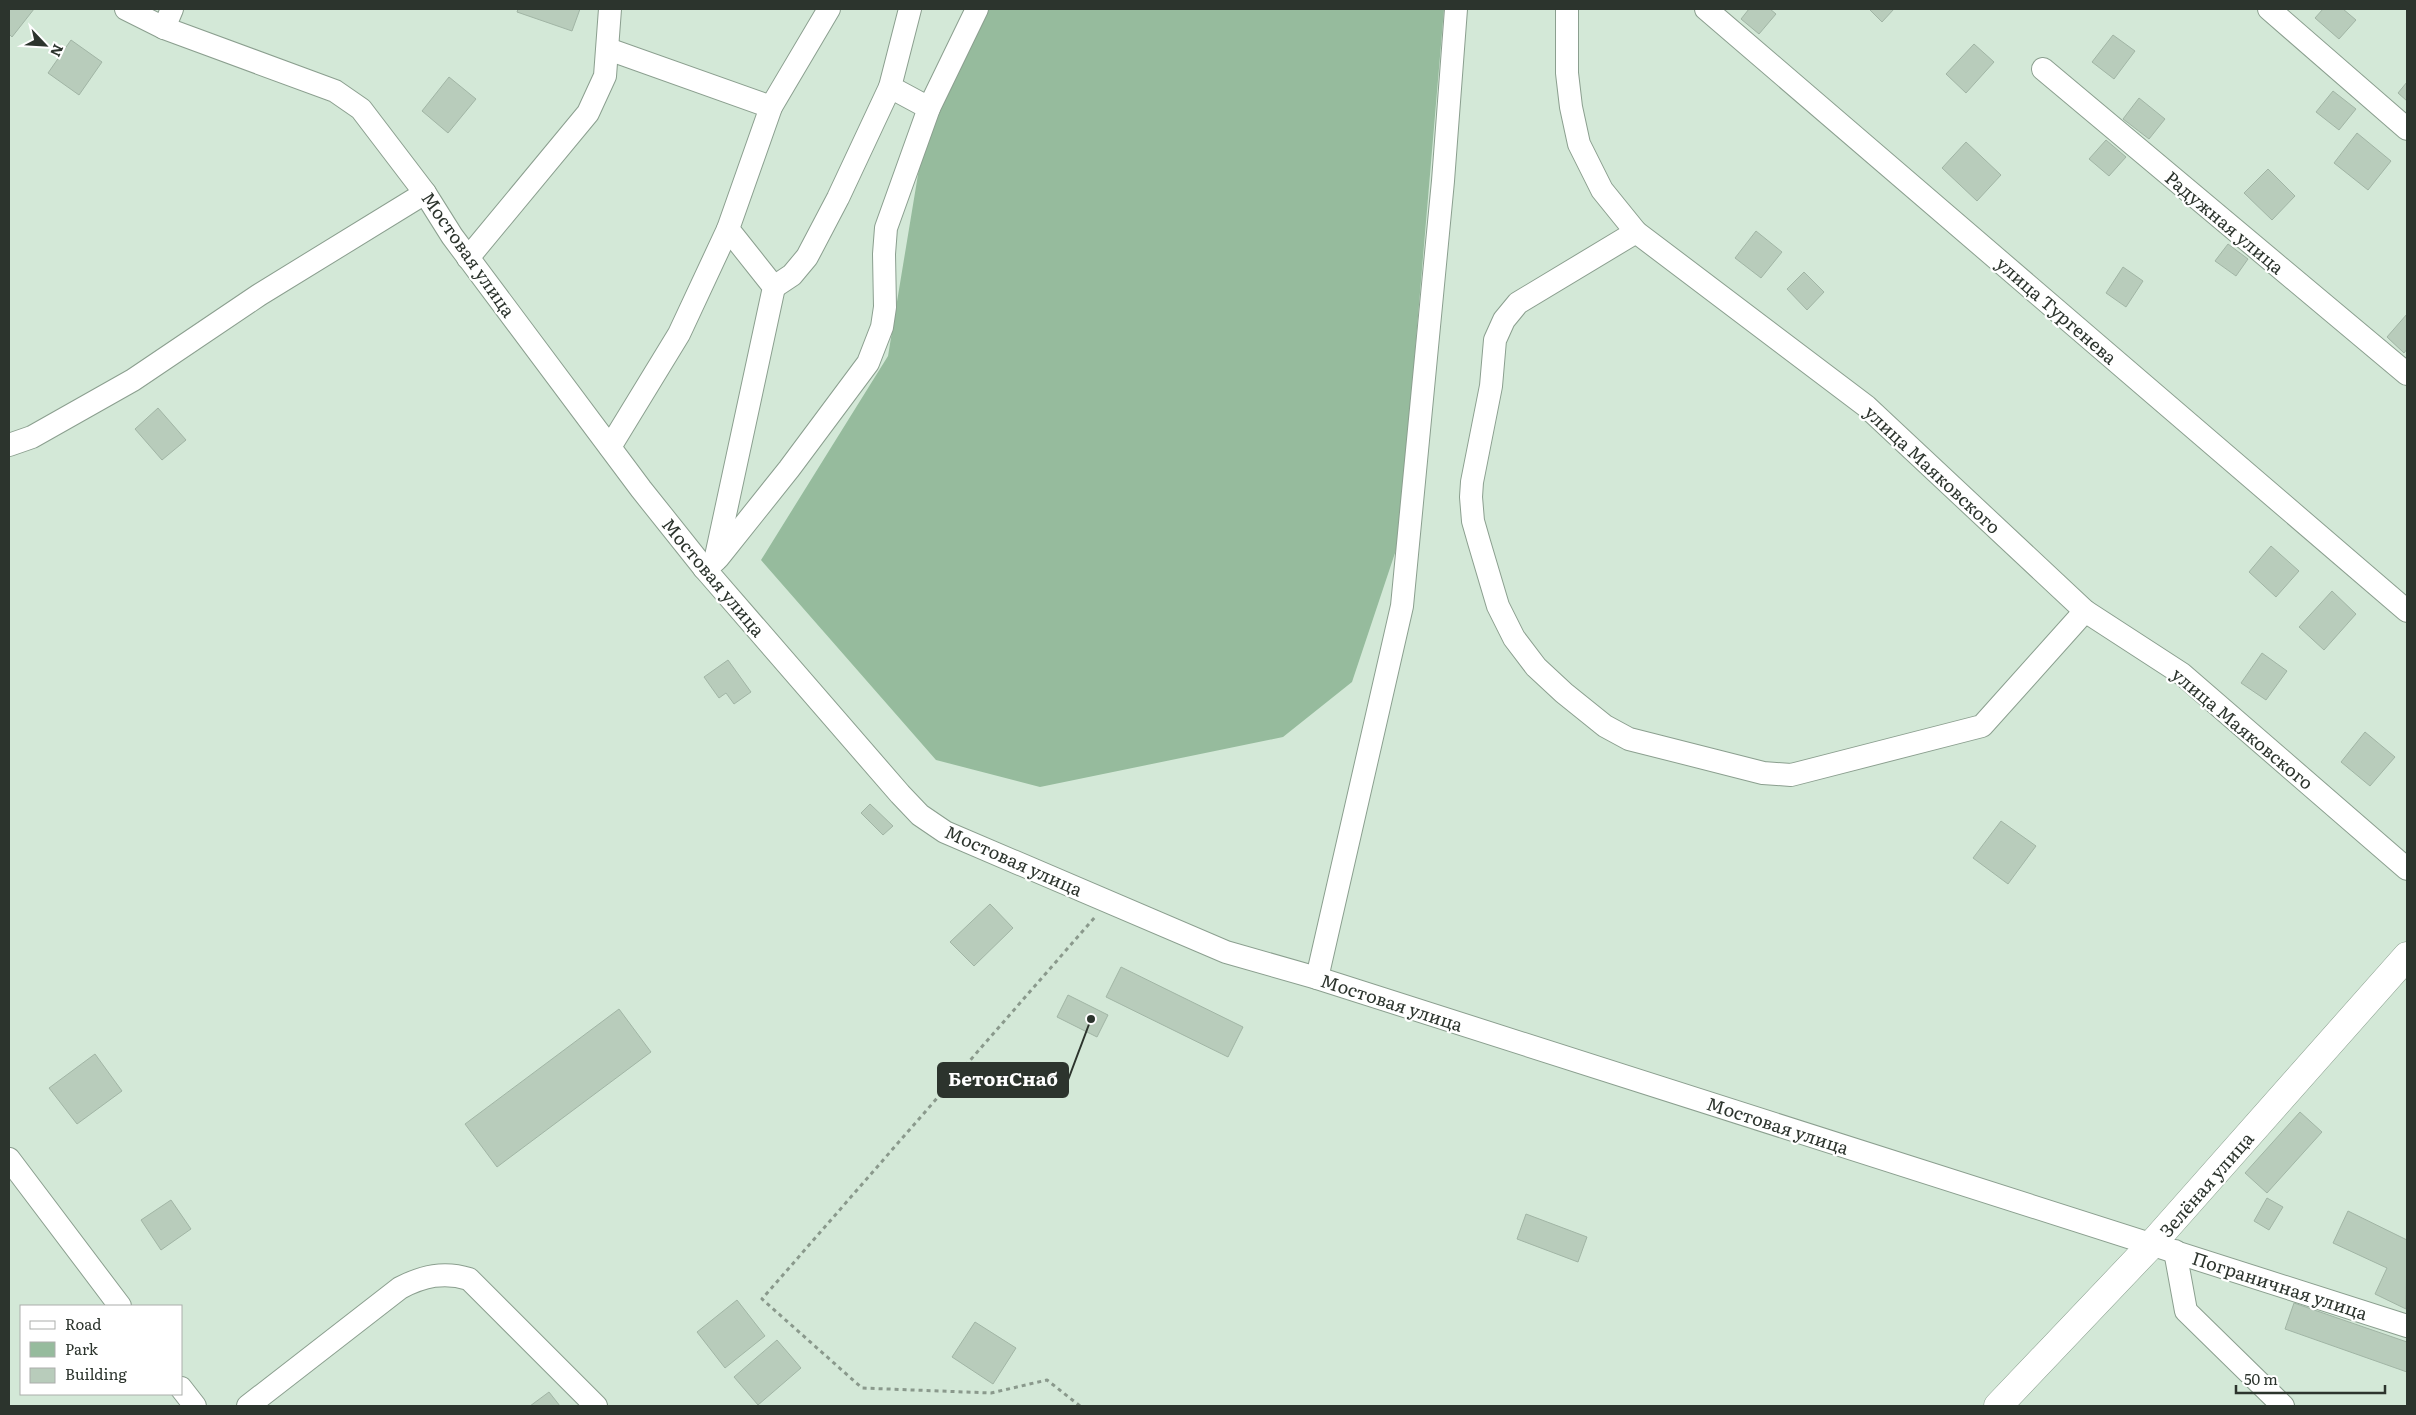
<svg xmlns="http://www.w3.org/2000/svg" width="2416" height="1415" font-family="Literata,serif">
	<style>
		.green { fill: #96bb9d }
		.building { fill: #b8ccbb; stroke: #a1b5a5 }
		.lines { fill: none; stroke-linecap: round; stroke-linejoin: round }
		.minor-casing { stroke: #8b9f8f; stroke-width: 24 }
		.secondary-casing { stroke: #8b9f8f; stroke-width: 29 }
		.path { stroke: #8a998c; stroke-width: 3; stroke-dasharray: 4 4; stroke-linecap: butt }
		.minor { stroke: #fff; stroke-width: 22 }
		.secondary { stroke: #fff; stroke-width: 28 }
		.labels { text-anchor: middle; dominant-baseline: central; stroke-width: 4.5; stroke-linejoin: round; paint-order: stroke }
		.street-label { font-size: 18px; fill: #2c342d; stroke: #fff }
		.leader { fill: none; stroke: #2c342d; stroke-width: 2 }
		.callout-dot { fill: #2c342d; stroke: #fff; stroke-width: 2 }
		.callout { fill: #2c342d; stroke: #2c342d; stroke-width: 2 }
		.callout-label { font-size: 19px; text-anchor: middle; font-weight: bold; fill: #fff }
	</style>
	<rect width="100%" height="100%" fill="#d3e8d7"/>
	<polygon class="green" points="984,9 1444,9 1399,541 1352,682 1283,737 1040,787 936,760 761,560 888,356 929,108"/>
	<g class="building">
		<polygon points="9,9 34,9 12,37 9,34"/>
		<polygon points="518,9 580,9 572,31 517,12"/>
		<polygon points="1749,9 1770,9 1776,14 1759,34 1741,19"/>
		<polygon points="1869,9 1894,9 1882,22"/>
		<polygon points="2323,9 2343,9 2356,20 2339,39 2315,18"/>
		<polygon points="2113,35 2135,51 2114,79 2092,62"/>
		<polygon points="71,40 102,62 79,95 48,73"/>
		<polygon points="1974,44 1994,62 1966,93 1946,74"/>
		<polygon points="449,77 476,99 448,133 422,111"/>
		<polygon points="2407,82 2407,101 2398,93"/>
		<polygon points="2333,91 2356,109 2339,130 2316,112"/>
		<polygon points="2139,98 2165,119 2149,139 2123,119"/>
		<polygon points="2357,133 2391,161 2368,190 2334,163"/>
		<polygon points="2106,140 2126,157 2109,176 2089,159"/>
		<polygon points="1966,142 2001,175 1977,201 1942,168"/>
		<polygon points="2268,169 2295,196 2272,220 2244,193"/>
		<polygon points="1756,231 1782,252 1761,278 1735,258"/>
		<polygon points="2228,244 2248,259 2236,276 2215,261"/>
		<polygon points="2123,267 2143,281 2126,307 2106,293"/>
		<polygon points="1804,272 1824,292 1807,310 1787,289"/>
		<polygon points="2407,314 2407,349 2404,353 2387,337"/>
		<polygon points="158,408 186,440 162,460 135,429"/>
		<polygon points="2271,546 2299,571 2276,597 2249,572"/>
		<polygon points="2332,591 2356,614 2324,650 2299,627"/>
		<polygon points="2262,653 2287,671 2266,700 2241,683"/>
		<polygon points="728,660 751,692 734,704 726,693 719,698 704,677"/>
		<polygon points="2365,732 2395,757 2370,786 2341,762"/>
		<polygon points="870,804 893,826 883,835 861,813"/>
		<polygon points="2001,821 2036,846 2008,884 1973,858"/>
		<polygon points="990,904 1013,928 974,966 950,942"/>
		<polygon points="1121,967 1243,1027 1228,1057 1106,997"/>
		<polygon points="1068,995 1108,1015 1097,1037 1057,1017"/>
		<polygon points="619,1009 651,1052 497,1167 465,1124"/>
		<polygon points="95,1054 122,1091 77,1124 49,1088"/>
		<polygon points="2300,1112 2322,1132 2267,1193 2245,1173"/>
		<polygon points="2267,1198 2283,1207 2269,1230 2254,1221"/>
		<polygon points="171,1200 191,1229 161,1250 141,1220"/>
		<polygon points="2348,1211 2407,1240 2406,1309 2375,1294 2387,1268 2333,1243"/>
		<polygon points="1526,1214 1587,1237 1578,1262 1517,1239"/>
		<polygon points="737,1300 765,1336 725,1368 697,1332"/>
		<polygon points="2294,1303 2407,1342 2407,1372 2285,1329"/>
		<polygon points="975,1322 1016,1348 993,1384 952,1357"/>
		<polygon points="777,1340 801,1368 758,1405 734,1377"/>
		<polygon points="549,1392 560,1406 530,1406"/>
	</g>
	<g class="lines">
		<g class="minor-casing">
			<g id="minor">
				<polyline points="126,9 164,28 335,91 361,109 425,193 452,236 641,489 704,568 900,794 920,815 945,832 1226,952 1317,978 2407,1326"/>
				<polyline points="910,9 890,87 929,108 977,9"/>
				<polyline points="1567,9 1567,73 1571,107 1579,144 1602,190 1636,232 1866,406 2085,611 2182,674 2407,869"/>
				<polyline points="1706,9 2407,611"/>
				<polyline points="2269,9 2407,129"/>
				<polyline points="164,28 172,9"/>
				<polyline points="608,49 771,107"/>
				<polyline points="2043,69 2407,374"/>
				<polyline points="1636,232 1518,303 1504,320 1495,340 1491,386 1472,482 1471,497 1473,521 1479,542 1498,606 1514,638 1536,667 1564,693 1605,726 1629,739 1763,773 1791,775 1982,726 2085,611"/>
				<polyline points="468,258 588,113 605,76 610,9"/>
				<polyline points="774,287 792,275 807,257 838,198 890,87"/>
				<polyline points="9,445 32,437 133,380 259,295 425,193"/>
				<polyline points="610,447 679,334 728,229"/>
				<polyline points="718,558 789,469 868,363 882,327 885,307 884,254 886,228 929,108"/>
				<polyline points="704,568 715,561 774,287 728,229 771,107 829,9"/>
				<polyline points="1317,978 1402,606 1443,181 1456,9"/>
				<polyline points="9,1159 120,1306"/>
				<polyline points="2175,1251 2186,1311 2283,1406"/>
				<polyline points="181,1388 195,1406"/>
				<path d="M248 1406 400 1288C423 1276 444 1271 469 1279L596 1406"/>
			</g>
		</g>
		<g class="secondary-casing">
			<polyline id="secondary" points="1998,1406 2152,1244 2407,956"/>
		</g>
		<polyline class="path" points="1080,1406 1047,1380 991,1393 862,1388 762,1299 1095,917"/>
		<use href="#minor" class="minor"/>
		<use href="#secondary" class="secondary"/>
	</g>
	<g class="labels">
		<g class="street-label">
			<text transform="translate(2225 222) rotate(40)">Радужная улица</text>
			<text transform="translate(469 254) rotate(55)">Мостовая улица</text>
			<text transform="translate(2057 310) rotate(41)">улица Тургенева</text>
			<text transform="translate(1933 469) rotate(43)">улица Маяковского</text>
			<text transform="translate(714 577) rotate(50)">Мостовая улица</text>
			<text transform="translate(2243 728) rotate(40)">улица Маяковского</text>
			<text transform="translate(1014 860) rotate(24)">Мостовая улица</text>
			<text transform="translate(1392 1002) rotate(18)">Мостовая улица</text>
			<text transform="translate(1778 1125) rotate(18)">Мостовая улица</text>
			<text transform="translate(2206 1184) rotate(-49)">Зелёная улица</text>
			<text transform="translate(2280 1285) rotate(18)">Пограничная улица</text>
		</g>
	</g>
	<path class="leader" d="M1091 1019L1068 1080"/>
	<circle class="callout-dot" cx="1091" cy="1019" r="5"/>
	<rect class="callout" x="938" y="1063" width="130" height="34" rx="5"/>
	<g class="callout-label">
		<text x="1003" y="1086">БетонСнаб</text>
	</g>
	<rect width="2416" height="1415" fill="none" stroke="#2c342d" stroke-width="20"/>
	<rect x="20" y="1305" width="162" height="90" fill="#ffffff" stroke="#abaeab"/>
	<rect x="30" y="1321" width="25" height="8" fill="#ffffff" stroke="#abaeab"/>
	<text x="65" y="1330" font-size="15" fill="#2c342d">Road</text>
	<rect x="30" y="1342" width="25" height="15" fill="#96bb9d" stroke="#abaeab"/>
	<text x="65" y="1355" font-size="15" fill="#2c342d">Park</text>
	<rect x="30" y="1368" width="25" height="15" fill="#b8ccbb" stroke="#abaeab"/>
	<text x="65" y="1380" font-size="15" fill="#2c342d">Building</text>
	<g transform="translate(45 45) rotate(115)" stroke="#ffffff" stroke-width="4" paint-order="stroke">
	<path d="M0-4L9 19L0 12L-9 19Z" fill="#2c342d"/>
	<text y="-8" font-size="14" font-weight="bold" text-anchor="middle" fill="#2c342d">N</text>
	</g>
	<path d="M2236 1385v8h149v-8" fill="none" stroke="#2c342d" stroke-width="2.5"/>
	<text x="2244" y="1385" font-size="15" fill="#2c342d" stroke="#ffffff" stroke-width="4" paint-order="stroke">50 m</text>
</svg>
